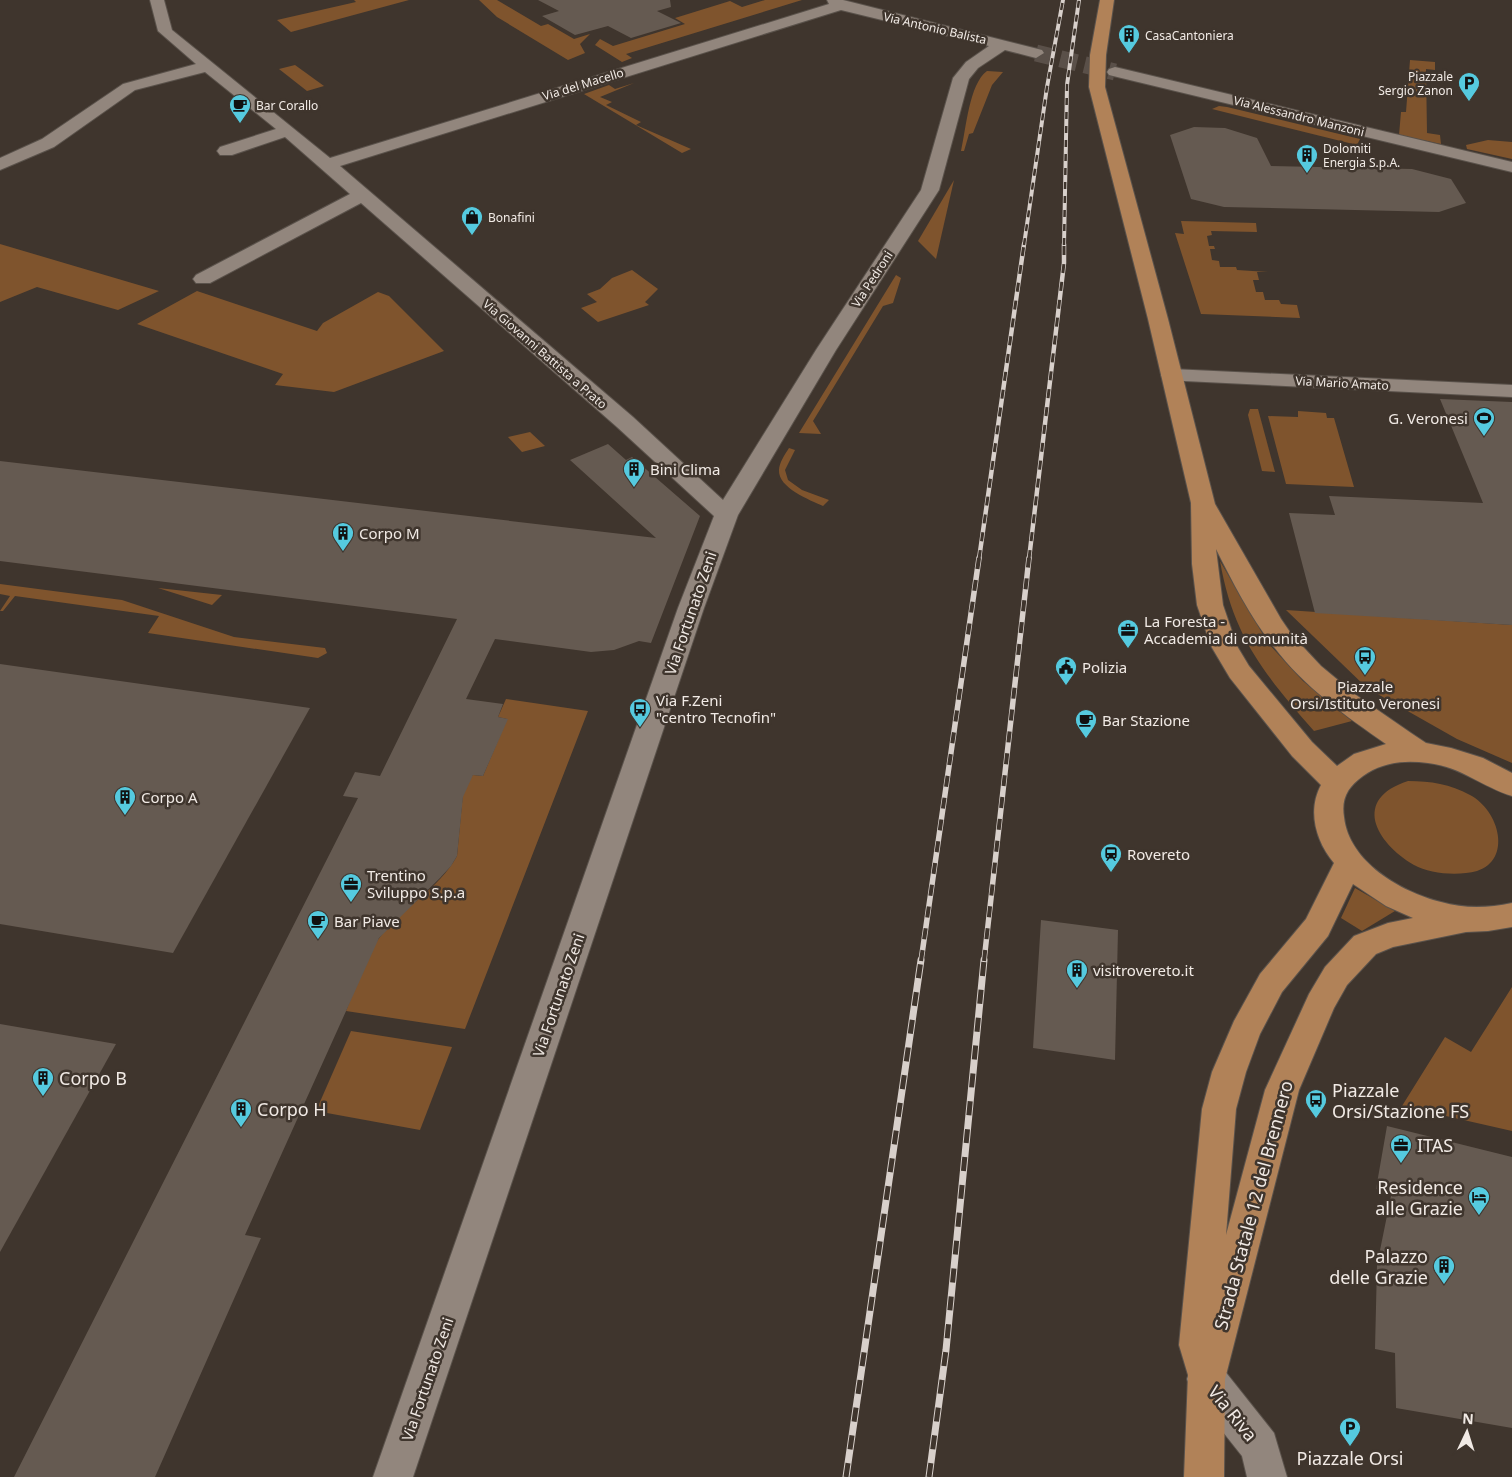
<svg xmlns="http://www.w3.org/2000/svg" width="1512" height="1477" font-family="'Noto Sans',sans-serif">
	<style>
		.green { fill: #7f542d }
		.building { fill: #655a51 }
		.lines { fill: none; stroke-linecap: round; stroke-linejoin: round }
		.minor-tunnel { stroke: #5a5049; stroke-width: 17; stroke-dasharray: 17 8; stroke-linecap: butt }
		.minor-casing { stroke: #5a524b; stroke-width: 2 }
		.primary-casing { stroke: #5a524b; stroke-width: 2 }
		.minor { fill: #92867d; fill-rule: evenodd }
		.primary { fill: #b18258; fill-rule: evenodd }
		.rail-far3-casing { stroke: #d8d0cb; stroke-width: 4 }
		.rail-far2-casing { stroke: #d8d0cb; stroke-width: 4.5 }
		.rail-far1-casing { stroke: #d8d0cb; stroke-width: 5.5 }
		.rail-casing { stroke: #d8d0cb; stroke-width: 7 }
		.rail-far3 { stroke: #3f352d; stroke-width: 2.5; stroke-dasharray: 7; stroke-linecap: butt }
		.rail-far2 { stroke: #3f352d; stroke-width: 3; stroke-dasharray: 9; stroke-linecap: butt }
		.rail-far1 { stroke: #3f352d; stroke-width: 4; stroke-dasharray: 11; stroke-linecap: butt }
		.rail { stroke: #3f352d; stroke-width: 5; stroke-dasharray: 14; stroke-linecap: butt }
		.labels { text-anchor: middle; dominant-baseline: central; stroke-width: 5; stroke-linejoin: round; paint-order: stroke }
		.far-street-label { font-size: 12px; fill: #f1eae5; stroke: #3f352d }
		.far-poi-label { font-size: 12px; fill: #f1eae5; stroke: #3f352d; text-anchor: start }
		.poi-label { font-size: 15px; fill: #f1eae5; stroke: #3f352d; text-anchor: start }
		.street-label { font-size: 15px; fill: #f1eae5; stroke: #3f352d }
		.near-poi-label { font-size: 18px; fill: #f1eae5; stroke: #3f352d; text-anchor: start }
		.near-street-label { font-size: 18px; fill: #f1eae5; stroke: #3f352d }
	</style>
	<rect width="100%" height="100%" fill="#3f352d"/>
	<g class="green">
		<polygon points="354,0 409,0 291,32 277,20 356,2"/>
		<polygon points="479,0 497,0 541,26 548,24 574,39 590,34 580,44 585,53 568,60 497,17"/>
		<polygon points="765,0 802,0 626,54 632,58 622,62 595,45 600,39 613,46 685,24 675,18 730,1 742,7"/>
		<polygon points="1410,60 1435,62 1435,70 1426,69 1427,133 1440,135 1441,144 1399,135 1401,112 1406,112"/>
		<polygon points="295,65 324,86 307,91 279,69"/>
		<path d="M987 71 1003 72 992 85 973 133 969 134 964 151H961C966 130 969 84 987 71Z"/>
		<polygon points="634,83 600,97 612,102 606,105 641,122 636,125 691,149 682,153 584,94 609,85 615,89"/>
		<polygon points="1219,106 1227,107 1360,139 1357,145 1212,109"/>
		<polygon points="1488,140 1512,142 1512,159 1467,149 1466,145"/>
		<polygon points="954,180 936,259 918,241"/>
		<polygon points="1181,221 1256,223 1257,232 1211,231 1212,235 1207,236 1209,246 1214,246 1215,249 1210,249 1212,260 1219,261 1220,267 1236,267 1237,270 1268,272 1257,272 1259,280 1253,280 1256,292 1263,292 1265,300 1279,300 1281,304 1297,305 1300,318 1201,314 1175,233 1184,234"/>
		<polygon points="0,244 159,291 118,310 37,287 0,302"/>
		<polygon points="632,270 658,289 645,302 649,305 598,322 581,308 597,302 587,294 600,289 612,278"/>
		<polygon points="896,275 901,278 893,303 883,306 813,421 821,434 799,433"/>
		<polygon points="197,291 317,331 323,323 378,292 389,296 444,351 334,392 275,385 283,374 137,324"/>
		<polygon points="1250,409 1258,409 1275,472 1262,471 1248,415"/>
		<polygon points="1298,411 1326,413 1327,418 1334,418 1354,487 1286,484 1268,416 1298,417"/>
		<polygon points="530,432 545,446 522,452 508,437"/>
		<path d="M789 448 795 450 785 470 788 480 802 490 829 500 823 506C810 500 778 488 779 470 779 463 785 454 789 448Z"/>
		<path d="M1220 561 1268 643 1303 681 1352 721 1314 731C1265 675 1233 637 1220 561Z"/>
		<polygon points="0,584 122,600 234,637 325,648 327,653 318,658 148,633 159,616 15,596 3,611 0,611 10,596 0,594"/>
		<polygon points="158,588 222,595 212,605"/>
		<polygon points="1286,610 1512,625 1512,763 1457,739 1367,688"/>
		<path d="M506 699 588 711 465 1029 346 1011C354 992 368 952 380 937 402 908 439 889 457 856L464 783 473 775 483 776 507 719 498 717Z"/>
		<path d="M1408 781C1431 781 1450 784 1470 795 1500 811 1512 860 1477 871 1458 876 1430 874 1414 865 1375 842 1352 799 1408 781Z"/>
		<polygon points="1355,888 1395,911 1362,931 1341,918"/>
		<polygon points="1512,987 1512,1131 1402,1106 1445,1037 1471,1052"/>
		<polygon points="351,1031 452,1047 420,1130 316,1111"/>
	</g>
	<g class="building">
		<polygon points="538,0 670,0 671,7 657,11 681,23 631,38 608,26 575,35 542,16 559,11"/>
		<polygon points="1194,127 1225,128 1257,138 1271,166 1412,169 1451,179 1466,203 1439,212 1224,207 1191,199 1170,135"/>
		<polygon points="1440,399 1512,402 1512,625 1315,613 1289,513 1335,515 1329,496 1483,503"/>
		<polygon points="608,444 626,460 632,457 700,516 651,643 639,641 614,650 591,652 495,639 466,699 503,704 498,717 508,719 483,776 473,775 463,797 457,856 451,866 440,878 379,938 245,1235 261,1238 155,1477 14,1477 358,798 343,796 355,772 380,776 457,619 0,561 0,461 656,538 570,460"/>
		<polygon points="0,664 310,708 173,953 0,924"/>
		<polygon points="1041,920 1118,930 1115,1060 1033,1048"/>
		<polygon points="0,1024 116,1044 0,1252"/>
		<polygon points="1387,1126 1512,1157 1512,1428 1396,1408 1395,1353 1375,1349 1377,1265 1392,1191 1376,1189"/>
	</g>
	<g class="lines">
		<polyline class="minor-tunnel" points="1036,53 1115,72"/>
		<g class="minor-casing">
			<g id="minor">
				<path d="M150 0H164L172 30 330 158 829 4 827 0H843L1042 50 1044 53 1036 58 1005 50 978 68 969 79 939 190 836 350 738 515 704 608 413 1477H373L678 608 714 516 617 427 361 203 210 283H196L193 279 196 275 350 194 285 137 232 155H220L217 151 220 147 276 129 205 72 135 90 54 147 0 170V158L42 139 123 84 196 64 158 31ZM841 10 989 46 966 62 953 78 921 190 816 350 723 500 633 417 340 166Z"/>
				<polygon points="1115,67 1512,162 1512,172 1109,75 1107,72 1109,69"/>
				<polygon points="1172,369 1512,385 1512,397 1164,380 1161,375 1164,370"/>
				<polygon points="1206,1360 1220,1365 1274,1433 1287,1477 1247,1477 1242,1456 1192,1393 1187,1379 1192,1365"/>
			</g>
		</g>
		<g class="primary-casing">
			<path id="primary" d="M1100 0H1114L1106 55 1105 87 1168 319 1215 504 1281 619 1292 635 1321 666 1356 695 1411 733 1426 743 1451 748 1483 758 1512 773V796C1482 787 1462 767 1428 763 1404 760 1383 762 1363 776 1348 787 1341 798 1344 817 1349 862 1401 892 1441 902 1465 909 1488 908 1512 903V927L1488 931 1466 932 1393 947 1376 954 1347 985 1334 1008 1299 1090 1225 1379 1224 1477H1184L1188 1375 1179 1345 1202 1109 1212 1072 1234 1021 1260 974 1306 919 1334 863C1316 842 1307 811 1321 785L1292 756 1230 678 1211 646 1197 605 1192 564 1191 503 1148 319 1089 87 1090 55ZM1216 549C1233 583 1251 618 1274 647 1304 687 1346 716 1386 744L1354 754 1337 766 1312 742 1249 666 1237 646 1223 605ZM1353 884 1386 906 1413 918 1388 923 1354 936 1325 967 1309 994 1265 1090 1226 1235 1236 1109 1246 1072 1260 1034 1282 992 1328 936Z"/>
		</g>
		<use href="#minor" class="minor"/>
		<use href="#primary" class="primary"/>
		<g class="rail-far3-casing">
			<g id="rail-far3">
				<polyline points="1024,245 1047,87 1063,0"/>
				<polyline points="1064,245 1067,85 1079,0"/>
			</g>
		</g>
		<g class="rail-far2-casing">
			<g id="rail-far2">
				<polyline points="979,559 1024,244"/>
				<polyline points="1029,559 1064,263 1064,244"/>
			</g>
		</g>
		<g class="rail-far1-casing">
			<g id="rail-far1">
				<polyline points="921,961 979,558"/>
				<polyline points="984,961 1029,558"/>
			</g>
		</g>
		<g class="rail-casing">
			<g id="rail">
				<polyline points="846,1477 921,960"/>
				<polyline points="929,1477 946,1350 984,960"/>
			</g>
		</g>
		<use href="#rail-far3" class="rail-far3"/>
		<use href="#rail-far2" class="rail-far2"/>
		<use href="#rail-far1" class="rail-far1"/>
		<use href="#rail" class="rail"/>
	</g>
	<defs>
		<g id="building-pin" transform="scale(1.125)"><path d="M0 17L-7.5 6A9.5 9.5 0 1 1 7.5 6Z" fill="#55cadf" stroke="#3f352d"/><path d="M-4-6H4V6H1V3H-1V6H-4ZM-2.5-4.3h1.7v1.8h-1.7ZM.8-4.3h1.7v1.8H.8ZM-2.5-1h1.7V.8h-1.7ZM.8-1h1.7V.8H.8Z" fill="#111"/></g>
		<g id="parking-pin" transform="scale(1.125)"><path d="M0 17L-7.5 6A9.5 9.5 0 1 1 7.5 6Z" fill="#55cadf" stroke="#3f352d"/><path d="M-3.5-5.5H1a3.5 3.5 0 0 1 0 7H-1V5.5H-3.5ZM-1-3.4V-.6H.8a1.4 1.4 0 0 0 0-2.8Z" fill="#111"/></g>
		<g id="cafe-pin" transform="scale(1.125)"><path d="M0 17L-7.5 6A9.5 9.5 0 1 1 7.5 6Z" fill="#55cadf" stroke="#3f352d"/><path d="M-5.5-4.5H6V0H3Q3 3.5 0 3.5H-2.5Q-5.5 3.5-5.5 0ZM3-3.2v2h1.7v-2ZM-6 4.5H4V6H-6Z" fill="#111"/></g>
		<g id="shop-pin" transform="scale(1.125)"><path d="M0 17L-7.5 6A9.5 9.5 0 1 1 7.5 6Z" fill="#55cadf" stroke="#3f352d"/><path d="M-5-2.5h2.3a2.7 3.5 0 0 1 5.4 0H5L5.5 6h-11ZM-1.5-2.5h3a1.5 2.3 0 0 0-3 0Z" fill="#111"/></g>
		<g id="stadium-pin" transform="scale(1.125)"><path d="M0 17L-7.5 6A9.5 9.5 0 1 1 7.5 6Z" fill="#55cadf" stroke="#3f352d"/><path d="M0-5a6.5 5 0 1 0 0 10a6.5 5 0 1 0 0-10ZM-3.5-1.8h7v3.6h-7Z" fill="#111"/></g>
		<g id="office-pin" transform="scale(1.125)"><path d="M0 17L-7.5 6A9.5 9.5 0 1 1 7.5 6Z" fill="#55cadf" stroke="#3f352d"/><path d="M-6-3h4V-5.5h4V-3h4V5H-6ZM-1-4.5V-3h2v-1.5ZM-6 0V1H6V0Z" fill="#111"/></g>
		<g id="bus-pin" transform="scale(1.125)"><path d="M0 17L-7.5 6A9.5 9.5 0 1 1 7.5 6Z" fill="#55cadf" stroke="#3f352d"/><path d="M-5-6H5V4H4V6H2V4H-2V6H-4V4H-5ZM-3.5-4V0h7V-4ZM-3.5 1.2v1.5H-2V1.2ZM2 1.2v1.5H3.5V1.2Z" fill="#111"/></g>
		<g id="civic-pin" transform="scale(1.125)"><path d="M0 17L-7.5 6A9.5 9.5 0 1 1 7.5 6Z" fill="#55cadf" stroke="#3f352d"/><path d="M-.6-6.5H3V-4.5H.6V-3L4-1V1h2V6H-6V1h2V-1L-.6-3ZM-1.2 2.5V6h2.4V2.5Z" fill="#111"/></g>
		<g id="station-pin" transform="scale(1.125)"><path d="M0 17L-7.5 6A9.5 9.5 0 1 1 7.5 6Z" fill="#55cadf" stroke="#3f352d"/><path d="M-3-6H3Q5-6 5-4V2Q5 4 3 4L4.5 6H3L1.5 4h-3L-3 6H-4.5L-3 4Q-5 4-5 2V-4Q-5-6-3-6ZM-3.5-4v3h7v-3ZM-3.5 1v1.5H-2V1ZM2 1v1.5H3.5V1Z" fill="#111"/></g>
		<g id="hotel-pin" transform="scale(1.125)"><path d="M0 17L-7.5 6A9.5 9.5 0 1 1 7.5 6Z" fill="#55cadf" stroke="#3f352d"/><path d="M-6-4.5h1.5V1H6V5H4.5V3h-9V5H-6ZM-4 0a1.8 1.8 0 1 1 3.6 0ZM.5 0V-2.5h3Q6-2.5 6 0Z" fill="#111"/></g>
	</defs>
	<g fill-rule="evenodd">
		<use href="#building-pin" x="1129" y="35"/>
		<use href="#parking-pin" x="1469" y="83"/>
		<use href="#cafe-pin" x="240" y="105"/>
		<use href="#building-pin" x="1307" y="155"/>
		<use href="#shop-pin" x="472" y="217"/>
		<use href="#stadium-pin" x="1484" y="418"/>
		<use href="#building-pin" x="634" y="469"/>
		<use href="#building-pin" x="343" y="533"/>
		<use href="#office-pin" x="1128" y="630"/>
		<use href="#bus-pin" x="1365" y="657"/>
		<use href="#civic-pin" x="1066" y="667"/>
		<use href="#bus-pin" x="640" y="709"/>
		<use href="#cafe-pin" x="1086" y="720"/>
		<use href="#building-pin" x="125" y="797"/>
		<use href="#station-pin" x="1111" y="854"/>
		<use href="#office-pin" x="351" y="884"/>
		<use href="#cafe-pin" x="318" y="921"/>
		<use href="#building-pin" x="1077" y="970"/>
		<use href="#building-pin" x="43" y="1078"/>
		<use href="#bus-pin" x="1316" y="1100"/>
		<use href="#building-pin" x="241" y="1109"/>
		<use href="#office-pin" x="1401" y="1145"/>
		<use href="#hotel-pin" x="1479" y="1197"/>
		<use href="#building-pin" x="1444" y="1266"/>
		<use href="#parking-pin" x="1350" y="1428"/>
	</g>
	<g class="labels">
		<g class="far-street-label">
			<text transform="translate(935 28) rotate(13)">Via Antonio Balista</text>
			<text transform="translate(583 84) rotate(-17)">Via del Macello</text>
			<text transform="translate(1299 116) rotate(14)">Via Alessandro Manzoni</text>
			<text transform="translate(872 279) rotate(-57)">Via Pedroni</text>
			<text transform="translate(545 354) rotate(41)">Via Giovanni Battista a Prato</text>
			<text transform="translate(1342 383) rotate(3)">Via Mario Amato</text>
		</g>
		<g class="far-poi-label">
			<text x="1145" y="35">CasaCantoniera</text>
			<text x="1453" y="76" text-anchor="end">Piazzale<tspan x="1453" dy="14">Sergio Zanon</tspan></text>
			<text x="256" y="105">Bar Corallo</text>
			<text x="1323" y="148">Dolomiti<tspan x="1323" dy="14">Energia S.p.A.</tspan></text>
			<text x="488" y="217">Bonafini</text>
		</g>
		<g class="poi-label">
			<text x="1468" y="418" text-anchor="end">G. Veronesi</text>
			<text x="650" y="469">Bini Clima</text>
			<text x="359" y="533">Corpo M</text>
			<text x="1144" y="621">La Foresta -<tspan x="1144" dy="17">Accademia di comunità</tspan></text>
			<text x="1082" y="667">Polizia</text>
			<text x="1365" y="686" text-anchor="middle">Piazzale<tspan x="1365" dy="17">Orsi/Istituto Veronesi</tspan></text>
			<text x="656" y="700">Via F.Zeni<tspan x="656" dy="17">"centro Tecnofin"</tspan></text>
			<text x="1102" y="720">Bar Stazione</text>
			<text x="141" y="797">Corpo A</text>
			<text x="1127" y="854">Rovereto</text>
			<text x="367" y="875">Trentino<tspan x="367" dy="17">Sviluppo S.p.a</tspan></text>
			<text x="334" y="921">Bar Piave</text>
			<text x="1093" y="970">visitrovereto.it</text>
		</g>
		<g class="street-label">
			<text transform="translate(690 613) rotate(-71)">Via Fortunato Zeni</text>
			<text transform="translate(558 995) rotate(-71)">Via Fortunato Zeni</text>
			<text transform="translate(427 1379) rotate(-71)">Via Fortunato Zeni</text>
		</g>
		<g class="near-poi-label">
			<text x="59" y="1078">Corpo B</text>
			<text x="1332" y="1090">Piazzale<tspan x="1332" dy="21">Orsi/Stazione FS</tspan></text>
			<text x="257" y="1109">Corpo H</text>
			<text x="1417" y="1145">ITAS</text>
			<text x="1463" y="1187" text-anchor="end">Residence<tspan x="1463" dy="21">alle Grazie</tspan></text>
			<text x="1428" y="1256" text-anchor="end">Palazzo<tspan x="1428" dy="21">delle Grazie</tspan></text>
			<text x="1350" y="1458" text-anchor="middle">Piazzale Orsi</text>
		</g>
		<g class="near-street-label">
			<text transform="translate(1253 1205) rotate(-75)">Strada Statale 12 del Brennero</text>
			<text transform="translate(1233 1413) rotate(51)">Via Riva</text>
		</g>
	</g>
	<g transform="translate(1467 1432) rotate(4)" stroke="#3f352d" stroke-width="4" paint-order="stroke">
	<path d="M0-4L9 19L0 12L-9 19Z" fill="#f1eae5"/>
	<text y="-8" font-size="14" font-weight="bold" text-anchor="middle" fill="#f1eae5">N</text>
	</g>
</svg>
